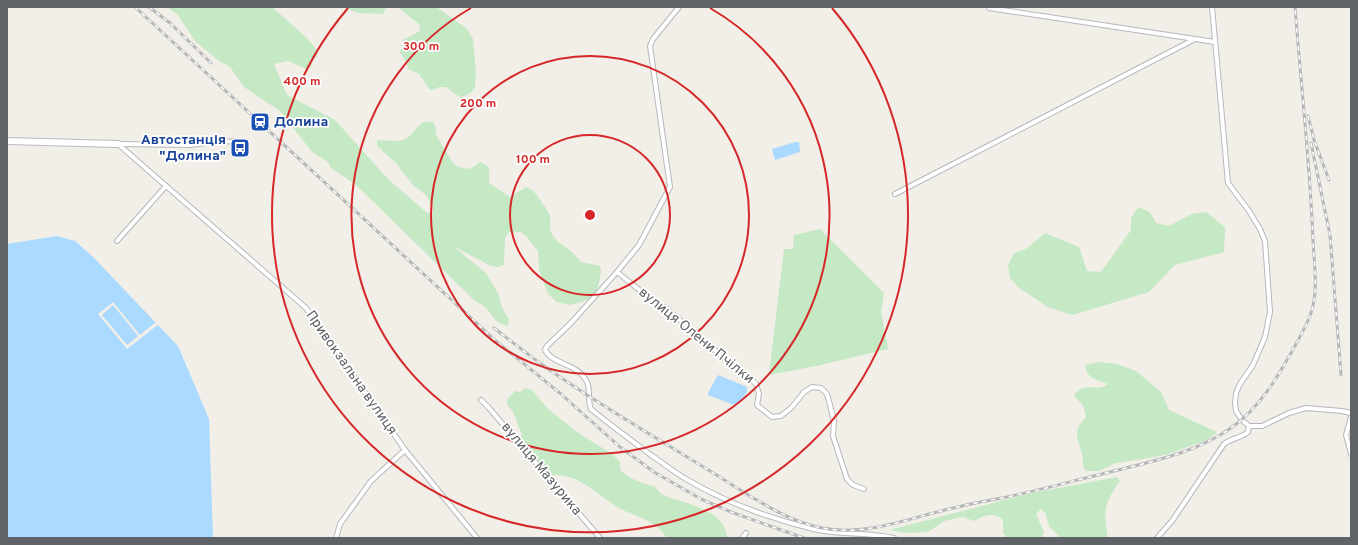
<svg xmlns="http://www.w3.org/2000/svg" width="1358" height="545" font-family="Overpass,sans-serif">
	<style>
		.green { fill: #c5e8c5 }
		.water { fill: #aadaff }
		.pier { fill: #f1efe8; fill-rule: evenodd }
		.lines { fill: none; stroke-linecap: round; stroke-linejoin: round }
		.street-casing { stroke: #b5b8bc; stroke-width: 6 }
		.secondary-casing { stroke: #b6babf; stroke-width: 8 }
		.street { stroke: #fff; stroke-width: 4 }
		.secondary { stroke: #fff; stroke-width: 6 }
		.rail-casing { stroke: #b6b7b8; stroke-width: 3 }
		.rail { stroke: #fff; stroke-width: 1.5; stroke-dasharray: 4.5; stroke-linecap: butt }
		.ring { fill: none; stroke: #d62828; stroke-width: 2 }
		.labels { text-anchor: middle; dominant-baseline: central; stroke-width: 3.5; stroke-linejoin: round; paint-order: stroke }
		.transit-label { font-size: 14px; font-weight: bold; fill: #164399; stroke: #fff; text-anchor: start }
		.street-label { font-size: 14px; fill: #5f6368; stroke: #fff }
		.centre { fill: #d62828; stroke: #fff; stroke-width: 2 }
		.ring-label { font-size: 12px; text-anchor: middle; font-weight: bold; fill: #d62828; stroke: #fff; stroke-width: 3.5; stroke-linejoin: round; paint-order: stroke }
	</style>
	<rect width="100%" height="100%" fill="#f1efe8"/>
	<g class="green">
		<path d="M167 7H272L307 38 316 49 317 56 312 61 311 67 306 69 288 61 274 64 287 95 335 120 389 180 426 212 433 214V208L427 196 412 184 396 163 377 146V140C385 140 396 142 403 140 417 135 416 118 433 122L436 129V135L453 163 458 167 470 169 480 162C492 166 489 172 489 183L510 197 526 187 532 190 536 194 547 210 550 216V230L553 236 557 241 572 252 581 262 600 266 601 272 600 278 597 291 593 297 582 302 569 305 557 302 548 294 539 270 538 251 526 236 521 232H509L505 238 504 265 498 267 491 266 453 246 486 273 499 295 502 308 509 319 508 326C494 323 494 316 485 307 482 304 477 302 474 300L355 184 331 168 328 162 312 152 280 111 244 87 230 67 219 61 195 41 178 15Z"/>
		<polygon points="345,7 386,7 386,8 383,14 357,13"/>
		<polygon points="399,7 436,7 466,28 473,39 476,73 475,87 472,92 461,98 446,87 439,87 436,89 430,90 419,74 408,69 407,63 400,52 403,40 420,31 420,25 401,10"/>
		<polygon points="1138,207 1150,212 1156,223 1169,226 1192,214 1206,212 1225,227 1224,252 1175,265 1149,292 1072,315 1048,307 1019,288 1010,278 1008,265 1014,253 1026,249 1045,233 1079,247 1087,271 1101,272 1131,230 1131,218"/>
		<polygon points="820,229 884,293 881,312 888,349 816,366 769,375 784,249 793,249 794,235"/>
		<path d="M1098 362 1117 364 1136 371 1161 392 1169 410 1217 432 1207 440 1168 454 1155 457 1116 463 1099 471H1086L1083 466C1085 453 1074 439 1078 428 1080 424 1083 420 1086 417L1083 405 1074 396C1084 380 1096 393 1108 384 1097 379 1087 380 1085 365Z"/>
		<path d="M525 388 532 390 547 408 567 424 580 434 612 454 620 462V470C628 477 643 485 654 486 657 489 659 493 663 495 684 504 726 509 727 538H667C664 534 661 530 657 527 646 518 633 515 621 509 599 497 576 469 548 476L517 440 522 434C518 427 517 420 513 412 512 409 506 406 507 401 508 397 513 394 515 391L520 392Z"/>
		<path d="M1117 477 1120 481C1104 503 1103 512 1108 538H1058V535L1049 526 1046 514 1041 509 1036 514 1044 532 1042 538H1007L1003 533V520C993 511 984 516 974 521L963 517 944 521 928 532 908 533 889 530 1032 493Z"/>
	</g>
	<g class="water">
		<polygon points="795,142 799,142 800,152 775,160 772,149"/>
		<polygon points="57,236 75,241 93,257 178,346 209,419 213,538 7,538 7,244"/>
		<polygon points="718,375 747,387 747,392 740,403 734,405 708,395 708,393"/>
	</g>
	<path class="pier" d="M113 302 140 335 156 322 159 324 127 349 98 314ZM113 305 138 336 127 345 102 315Z"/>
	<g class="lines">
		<g class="street-casing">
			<g id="street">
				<path d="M679 7 653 39 650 46 670 187 639 245 617 272 570 324 547 346 545 350C553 365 578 363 587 382 591 391 587 400 591 409 610 425 631 440 651 455 663 463 674 472 686 479 725 502 768 518 813 529 839 535 867 532 894 538"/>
				<polyline points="1212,7 1228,183 1249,211 1260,229 1265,241 1270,312 1265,337 1253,365 1240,384 1236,393 1235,403 1236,411 1242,420 1249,426 1262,426 1289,413 1306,408 1342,411 1351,413"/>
				<polyline points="989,8 1215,42"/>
				<polyline points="118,144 306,308 405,450 477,538"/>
				<polyline points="118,144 191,145 220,141 241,142"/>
				<polyline points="895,194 1195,39"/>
				<polyline points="117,241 166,186"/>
				<polyline points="617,272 653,301 666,308 732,365 748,376 756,384 759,394 757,405 772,417 781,416 792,407 804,392 812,387 821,388 827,394 830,405 834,421 833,436 847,479 853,485 864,489"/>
				<polyline points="481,400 489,408 600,538"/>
				<polyline points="1351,417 1346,435 1351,454"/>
				<polyline points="336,538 340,524 371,481 405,450"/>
				<polyline points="742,538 746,533"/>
				<path d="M1157 538 1172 521 1224 444C1232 438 1241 438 1248 432L1249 426"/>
			</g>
		</g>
		<g class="secondary-casing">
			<polyline id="secondary" points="7,141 118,144"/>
		</g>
		<use href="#street" class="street"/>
		<use href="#secondary" class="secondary"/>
		<g class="rail-casing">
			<g id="rail">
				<polyline points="135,7 497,342 561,394 620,447 654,472 701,499 731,512 804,538"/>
				<polyline points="149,7 170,23 211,63"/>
				<polyline points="1308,116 1314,140 1329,180"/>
				<polyline points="1311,143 1330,235 1341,375"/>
				<path d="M494 328C516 345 537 362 560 377 608 410 660 440 710 471 743 491 784 521 822 528 870 537 913 516 958 507 973 503 987 501 1002 498 1037 491 1072 481 1106 473 1149 462 1194 454 1231 428 1260 408 1279 375 1296 344 1301 335 1306 326 1310 316 1319 292 1314 265 1313 240 1310 163 1301 85 1295 7"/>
			</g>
		</g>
		<use href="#rail" class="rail"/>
	</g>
	<g class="ring">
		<circle cx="590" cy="215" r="80"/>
		<circle cx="590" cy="215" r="159"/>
		<path d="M710 8A239 239 0 1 1 471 8"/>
		<path d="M832 8A318 318 0 1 1 348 8"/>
	</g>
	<defs>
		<g id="station-square" transform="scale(1)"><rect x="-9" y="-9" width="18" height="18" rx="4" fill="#1a4fb4" stroke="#fff"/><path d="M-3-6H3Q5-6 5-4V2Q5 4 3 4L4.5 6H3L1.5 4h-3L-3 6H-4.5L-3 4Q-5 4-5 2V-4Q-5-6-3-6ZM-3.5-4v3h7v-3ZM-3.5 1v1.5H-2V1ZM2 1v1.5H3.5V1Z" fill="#fff"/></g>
		<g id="bus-square" transform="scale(1)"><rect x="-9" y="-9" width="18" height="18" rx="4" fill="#1a4fb4" stroke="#fff"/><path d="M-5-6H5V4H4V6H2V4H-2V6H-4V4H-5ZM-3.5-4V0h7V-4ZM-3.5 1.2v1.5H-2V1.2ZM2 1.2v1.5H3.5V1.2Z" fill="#fff"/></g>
	</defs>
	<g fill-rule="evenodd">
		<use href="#station-square" x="260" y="122"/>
		<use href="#bus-square" x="240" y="148"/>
	</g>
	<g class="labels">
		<g class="transit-label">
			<text x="274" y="122">Долина</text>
			<text x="226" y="140" text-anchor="end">Автостанція<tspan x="226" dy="16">"Долина"</tspan></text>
		</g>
		<g class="street-label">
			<text transform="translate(696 336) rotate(39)">вулиця Олени Пчілки</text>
			<text transform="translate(351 373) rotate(55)">Привокзальна вулиця</text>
			<text transform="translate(541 469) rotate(50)">вулиця Мазурика</text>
		</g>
	</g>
	<circle cx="590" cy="215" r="6" class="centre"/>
	<g class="ring-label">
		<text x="421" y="50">300 m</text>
		<text x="302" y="85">400 m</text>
		<text x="478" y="107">200 m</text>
		<text x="533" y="163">100 m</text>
	</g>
	<rect width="1358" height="545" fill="none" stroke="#5f6368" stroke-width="16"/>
</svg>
